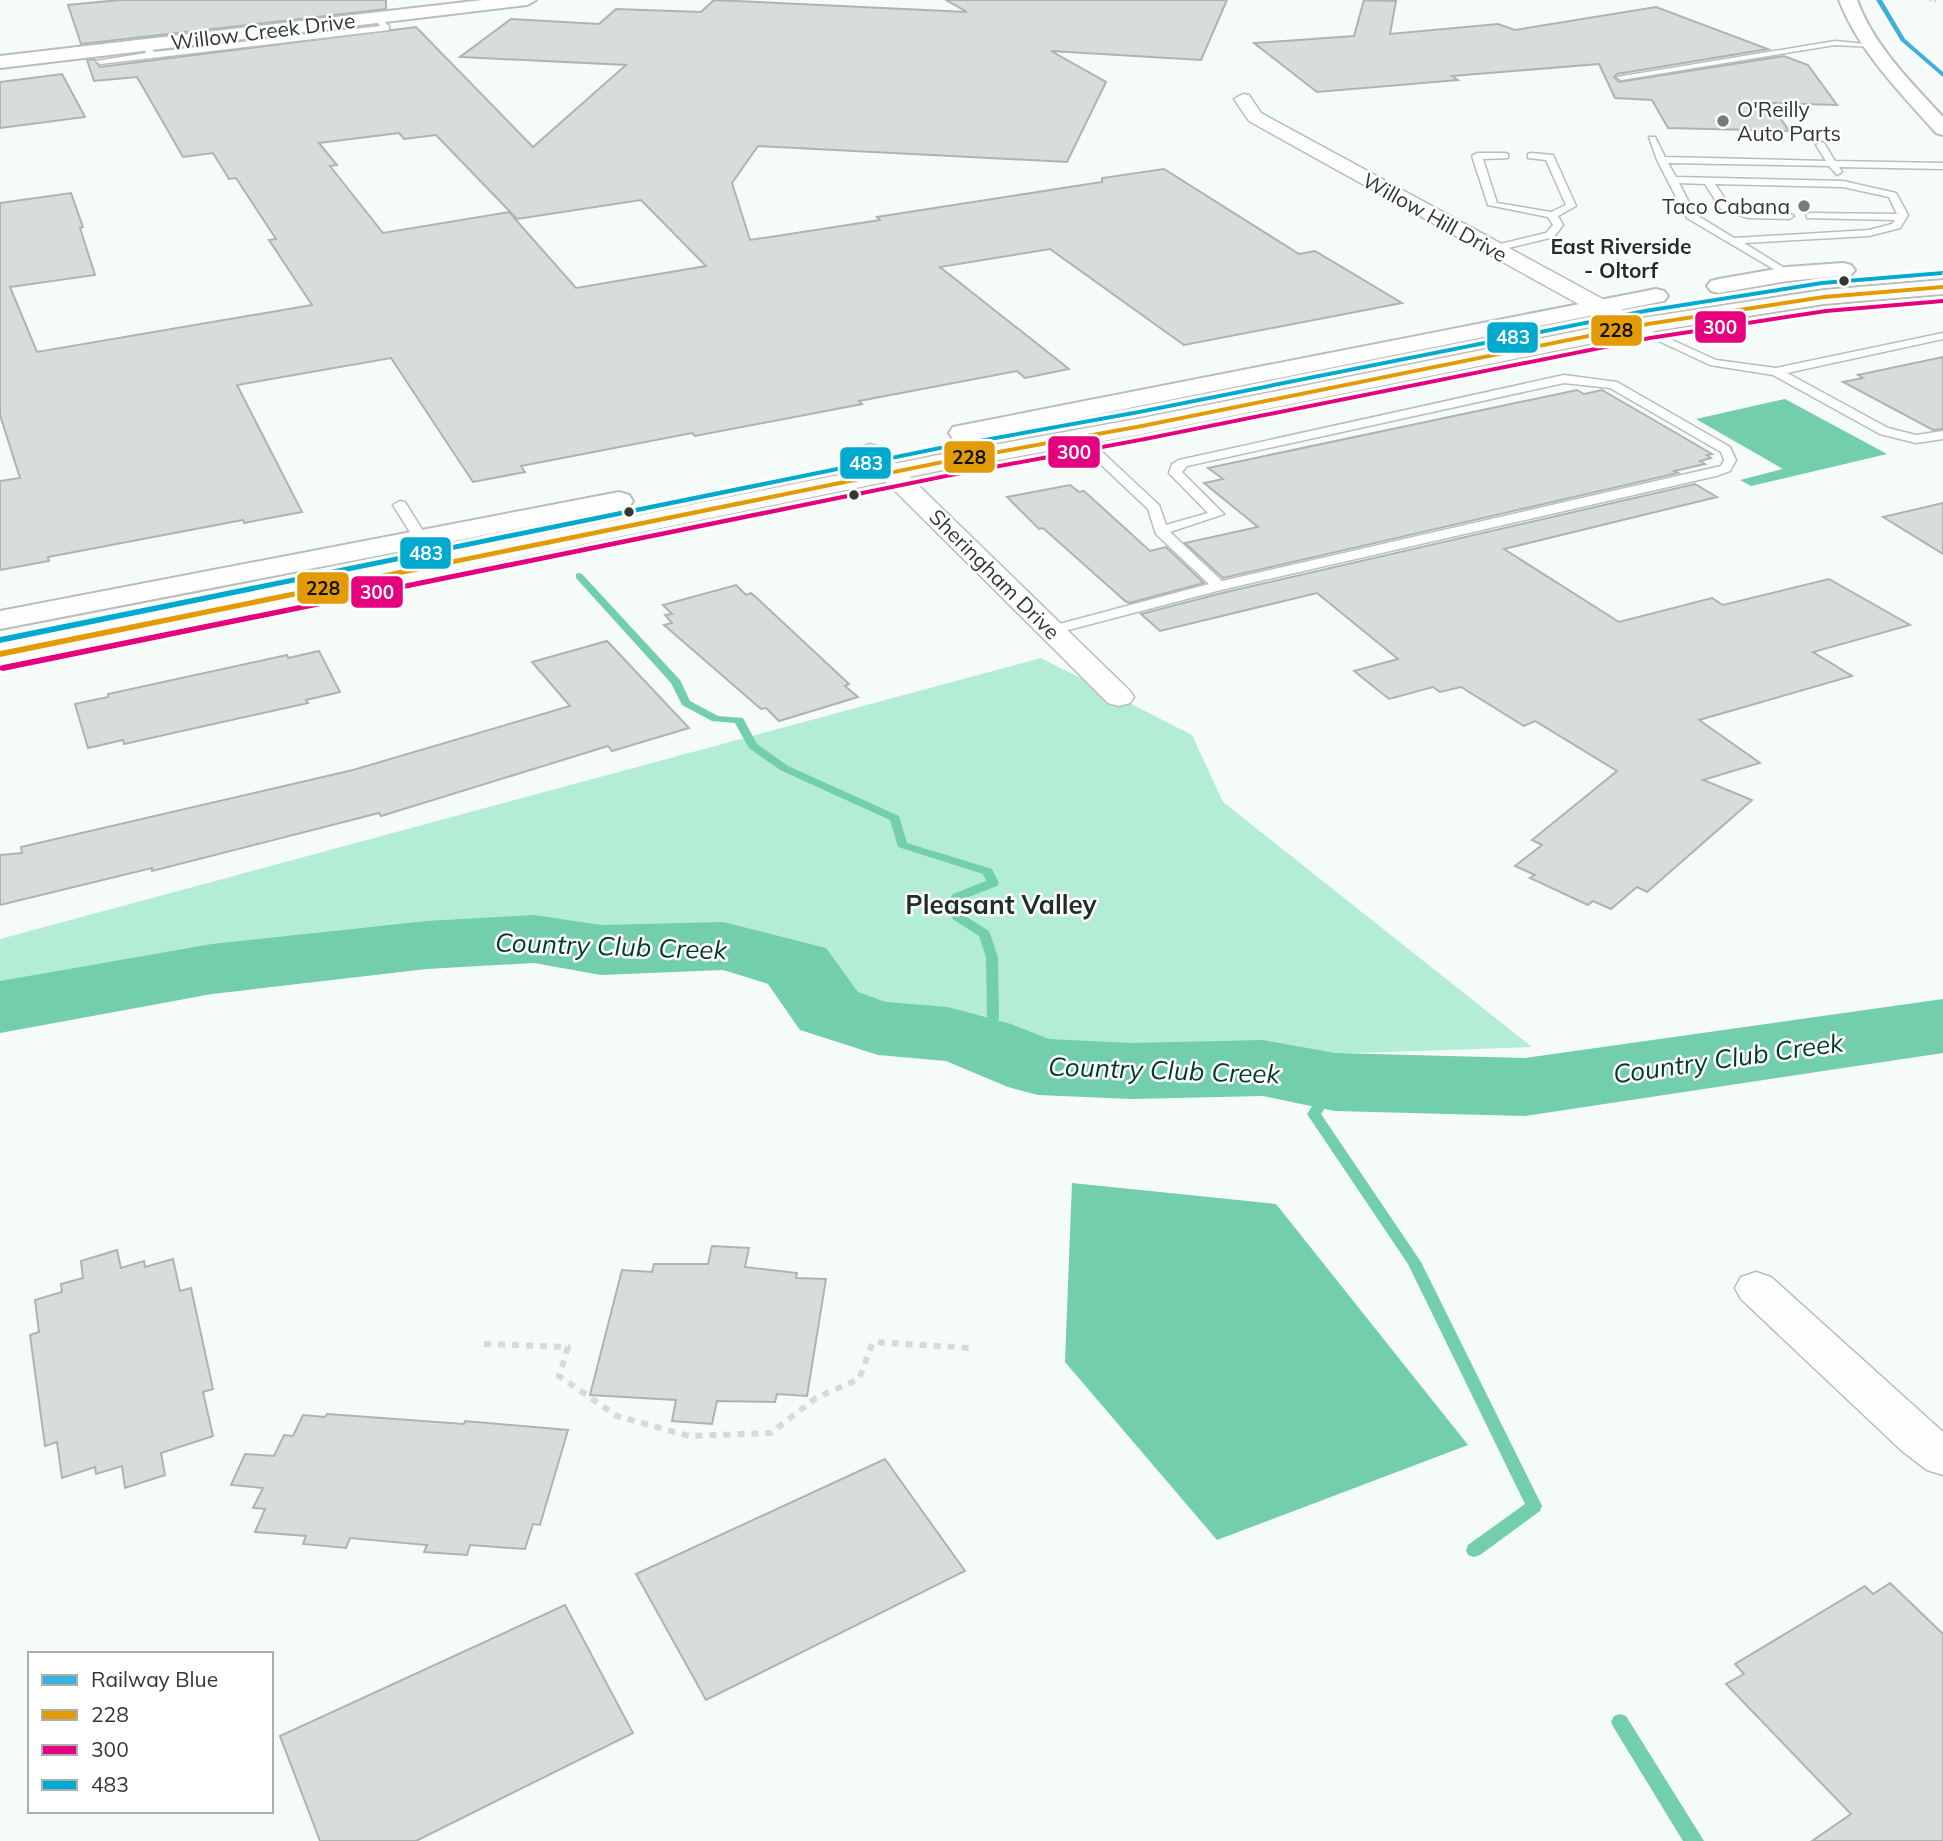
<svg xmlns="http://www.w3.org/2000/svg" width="1943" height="1841" font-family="Mulish,sans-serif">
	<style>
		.green { fill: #b4edd5 }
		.water { fill: #73ceac }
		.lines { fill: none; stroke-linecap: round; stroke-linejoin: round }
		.stream { fill: #73ceac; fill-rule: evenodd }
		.river { fill: #73ceac; fill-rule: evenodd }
		.building { fill: #d7ddda; stroke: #aeb4b0; stroke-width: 2; fill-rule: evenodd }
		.service-casing { stroke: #b8bebc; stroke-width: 3 }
		.minor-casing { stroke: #b8bebc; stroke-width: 3 }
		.tertiary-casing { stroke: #b8bebc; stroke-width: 4 }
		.secondary-casing { stroke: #b8bebc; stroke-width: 4 }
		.primary-casing { stroke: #b8bebc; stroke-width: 4 }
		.path-far1 { stroke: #d6dad8; stroke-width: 2.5; stroke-dasharray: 2.5 2.5; stroke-linecap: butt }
		.path { stroke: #d6dad8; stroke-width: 6; stroke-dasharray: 7 7; stroke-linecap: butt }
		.service { fill: #fefefe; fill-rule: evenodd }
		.minor { fill: #fefefe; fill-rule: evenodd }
		.tertiary { fill: #fefefe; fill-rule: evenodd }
		.secondary { fill: #fefefe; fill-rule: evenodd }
		.primary { fill: #fefefe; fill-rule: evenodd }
		.bus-1-casing { stroke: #fff; stroke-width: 6 }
		.bus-2-casing { stroke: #fff; stroke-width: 6 }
		.bus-3-casing { stroke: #fff; stroke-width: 6 }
		.bus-1 { fill: #e39b05; fill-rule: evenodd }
		.bus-2 { fill: #e5007d; fill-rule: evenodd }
		.bus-3 { fill: #00a9ce; fill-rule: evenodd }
		.rail-1-casing { stroke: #fff; stroke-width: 6 }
		.rail-1 { fill: #3ab2dc; fill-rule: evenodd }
		.poi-dot { fill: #767c79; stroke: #fff; stroke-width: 2.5 }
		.bus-dot { fill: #313834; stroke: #fff; stroke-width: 2.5 }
		.labels { text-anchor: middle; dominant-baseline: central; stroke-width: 5; stroke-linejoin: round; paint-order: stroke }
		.far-street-label { font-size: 21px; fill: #313834; stroke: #fff }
		.far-poi-label { font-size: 21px; fill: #313834; stroke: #fff; text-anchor: start }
		.far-neighbourhood-label { font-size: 21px; font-weight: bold; fill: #1f2e27; stroke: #fff }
		.neighbourhood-label { font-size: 26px; font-weight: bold; fill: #1f2e27; stroke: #fff }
		.water-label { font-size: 26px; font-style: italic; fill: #023a28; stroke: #fff }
		.line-badge { stroke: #fff; stroke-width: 2.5 }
		.badge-label { font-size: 19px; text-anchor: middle; font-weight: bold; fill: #fff }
		.pale-badge-label { font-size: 19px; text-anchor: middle; font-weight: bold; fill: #111 }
	</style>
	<rect width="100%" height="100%" fill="#f5fbf8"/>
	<polygon class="green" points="1041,658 1192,735 1223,802 1532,1047 1069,1063 1011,1039 842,1005 806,957 760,944 673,937 584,939 469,934 192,964 0,1004 0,939"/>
	<g class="water">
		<polygon points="1785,399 1887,454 1751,486 1740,480 1783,469 1696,419"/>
		<polygon points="1072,1183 1276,1204 1468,1445 1217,1540 1065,1362"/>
	</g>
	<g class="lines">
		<g class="stream">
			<polygon points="579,573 582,574 680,680 690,701 718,716 743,718 757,744 788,766 899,816 907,843 992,869 999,883 997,886 961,900 955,907 962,914 989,931 998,957 999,1018 986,1046 976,1046 974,1043 987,1018 986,957 979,936 954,920 942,907 953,894 986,881 983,874 898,847 890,820 780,770 749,748 735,723 712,721 682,705 671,683 576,578 576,574"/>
			<polygon points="1335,1078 1340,1079 1342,1082 1321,1114 1421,1262 1542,1506 1540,1511 1480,1555 1474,1557 1468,1555 1466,1550 1468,1545 1525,1504 1408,1264 1307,1114 1330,1079"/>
			<polygon points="1620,1714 1626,1716 1704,1841 1683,1841 1614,1728 1611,1722 1614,1716"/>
		</g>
		<polygon class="river" points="534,915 601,925 723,922 826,948 858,992 886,1002 948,1007 1011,1024 1049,1039 1131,1043 1263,1040 1335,1053 1525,1058 1943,999 1943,1053 1525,1116 1335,1111 1263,1096 1131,1099 1038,1095 1008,1087 946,1061 878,1055 800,1030 768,984 743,976 723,970 601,975 534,963 427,969 212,994 0,1033 0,981 212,944 427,921"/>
	</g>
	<g class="building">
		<polygon points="120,0 386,0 386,9 81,44 68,5"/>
		<path d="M714 0 967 12 946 0H1227L1201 60 1051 51 1106 82 1067 162 758 146 732 183 750 240 880 220 877 217 1102 182V178L1164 169 1299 254 1315 251 1402 303 1184 345 1050 249 940 267 1069 369 1025 378 1017 371 859 401 862 404 695 436 692 433 521 466 525 472 473 482 391 358 237 385 302 512 244 523 243 520 48 557 49 561 0 570V481L20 478 0 415V203L71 193 83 227 80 228 95 275 10 287 37 352 312 305 269 240 276 239 236 178 229 179 213 153 183 157 137 77 94 81 87 60 94 59 100 67 416 27 533 147 626 65 460 57 511 19 599 24 616 9 701 12ZM399 133 404 139 436 135 517 219 641 200 706 266 576 288 509 212 383 233 330 166 337 165 319 143Z"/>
		<polygon points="1364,0 1396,1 1390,34 1498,24 1515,30 1656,7 1768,49 1617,74 1614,77 1619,82 1784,56 1808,65 1837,105 1770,103 1789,131 1668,128 1652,100 1615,98 1599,64 1452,76 1458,80 1317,92 1254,43 1354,36"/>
		<polygon points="62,74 85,117 0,128 0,82"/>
		<polygon points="1943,357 1943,429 1933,430 1843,382 1863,378 1858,375"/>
		<polygon points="1577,390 1584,394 1602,390 1712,454 1707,455 1711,458 1700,461 1705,464 1674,471 1678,473 1223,578 1185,543 1258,527 1204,483 1223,479 1208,468"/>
		<polygon points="1695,484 1717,497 1504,549 1619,622 1712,598 1723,605 1829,579 1910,625 1813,652 1852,676 1699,720 1760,763 1703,780 1752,800 1647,892 1637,887 1611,909 1593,901 1588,905 1530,878 1535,875 1515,866 1542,845 1532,840 1617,771 1535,721 1524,726 1461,687 1440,692 1433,687 1389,699 1354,671 1398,659 1317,593 1160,631 1141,614 1222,593"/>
		<polygon points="1070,485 1079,492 1084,491 1150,551 1166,547 1204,583 1129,603 1125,601 1043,528 1039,529 1007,497"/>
		<polygon points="1943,503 1943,554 1883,517"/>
		<polygon points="736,585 746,595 751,593 759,600 849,684 845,686 858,697 779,721 766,708 761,709 664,625 672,623 665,615 672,614 663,605"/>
		<polygon points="607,641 689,728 612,751 608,746 381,816 379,813 152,871 152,868 0,905 0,855 22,853 21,847 353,770 570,706 532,662"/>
		<polygon points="319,651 340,692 306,700 308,703 124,744 123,740 88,748 75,704 108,697 108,694 287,655 288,658"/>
		<polygon points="712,1246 749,1248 745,1267 797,1273 796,1278 826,1279 807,1396 777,1394 775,1402 717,1401 712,1424 672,1421 676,1400 590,1395 622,1270 652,1272 654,1264 708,1264"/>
		<polygon points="117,1250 121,1268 144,1261 145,1267 173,1259 180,1291 191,1288 213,1389 203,1392 213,1436 161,1453 165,1475 125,1488 122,1466 96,1474 95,1467 62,1478 57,1442 45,1446 30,1335 39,1332 35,1300 62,1292 61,1284 83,1278 81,1261"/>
		<polygon points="327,1414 464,1424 465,1421 568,1430 540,1525 533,1524 525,1549 470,1545 467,1555 424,1552 427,1545 350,1538 346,1548 303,1544 306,1536 255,1532 265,1509 253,1508 263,1488 231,1485 245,1454 274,1456 284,1435 293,1436 303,1415 325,1417"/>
		<polygon points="885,1459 965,1571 706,1700 636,1574"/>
		<polygon points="1890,1583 1943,1634 1943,1841 1812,1841 1851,1814 1726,1684 1744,1674 1735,1664 1865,1586 1873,1594"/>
		<polygon points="565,1605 633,1733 416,1841 320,1841 280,1736"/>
	</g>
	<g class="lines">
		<g class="service-casing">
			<g id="service">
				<polygon points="377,15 389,26 389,30 100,64 96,61 146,53 142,45 146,43 154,52 380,26 373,17"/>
				<polygon points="1835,41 1877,45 1873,47 1835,45 1621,80 1617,77"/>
				<path d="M1649 137H1655L1665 157 1826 161 1816 145 1821 142 1824 143 1835 161 1943 163V169L1839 167 1842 172 1837 175 1829 166 1668 163 1676 177 1843 181 1896 193 1908 215 1900 228 1869 236 1744 243 1791 272 1792 274 1787 277 1687 218 1657 160ZM1679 183 1705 184 1721 209 1748 218 1789 219 1794 216 1789 213 1749 212 1729 205 1715 184 1843 187 1889 197 1897 214 1811 213 1807 214V218L1895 220 1892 224 1869 230 1734 238 1695 214Z"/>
				<polygon points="1505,153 1508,154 1508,158 1483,159 1497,203 1551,212 1566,205 1546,160 1528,158 1528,154 1531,153 1553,155 1576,206 1558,216 1563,225 1554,237 1492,252 1487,249 1488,247 1546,233 1553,225 1548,217 1488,205 1472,156 1477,153"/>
				<polygon points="1635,323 1716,360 1776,368 1943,333 1943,339 1787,373 1888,428 1916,435 1943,431 1943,439 1916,443 1880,434 1773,375 1710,365 1631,328 1629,326"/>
				<path d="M1564 375 1617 382 1730 447 1736 460 1730 471 1716 476 1221 590 1053 634 1046 630 1048 627 1209 584 1156 534 1148 509 1077 442V436H1085L1159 505 1166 525 1208 513 1169 473 1172 464 1179 460ZM1564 383 1610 388 1721 452 1724 460 1721 466 1222 581 1170 532 1224 514 1182 472 1187 466Z"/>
				<polygon points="400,501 405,502 428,539 426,542 421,543 416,542 393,505"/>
			</g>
		</g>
		<g class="minor-casing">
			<g id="minor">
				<polygon points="1243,94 1249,95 1261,113 1643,321 1646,326 1643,331 1627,331 1249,121 1234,99"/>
				<polygon points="870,444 879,447 1130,691 1134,697 1130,703 1119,706 1108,703 861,457 857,452 861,447"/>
				<polygon points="1756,1272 1771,1277 1943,1432 1943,1475 1927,1470 1902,1451 1741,1299 1735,1288 1741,1277"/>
			</g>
		</g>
		<g class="tertiary-casing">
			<polygon id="tertiary" points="483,0 536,0 527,5 0,68 0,56"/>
		</g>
		<g class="secondary-casing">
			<g id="secondary">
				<polygon points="1843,263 1851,265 1855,270 1851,275 1787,281 1719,293 1711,291 1707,286 1711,281 1719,279 1787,267"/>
				<polygon points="1943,280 1943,294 1824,304 1648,332 1142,434 943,470 0,664 0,644 943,454 1142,418 1648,317 1824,290"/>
				<polygon points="1656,289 1664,291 1668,296 1664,301 963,441 953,439 949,433 953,427 963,425"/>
				<polygon points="619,492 629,495 633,501 629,507 0,629 0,611"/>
			</g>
		</g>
		<g class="primary-casing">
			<path id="primary" d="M1839 0H1857C1874 46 1910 81 1943 117V135L1936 133C1900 92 1859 52 1839 0Z"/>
		</g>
		<polyline class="path-far1" points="1929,0 1937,1"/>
		<polyline class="path" points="484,1344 568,1347 559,1376 617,1416 689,1436 771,1433 816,1398 859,1379 873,1342 970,1348"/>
		<use href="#service" class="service"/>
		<use href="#minor" class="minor"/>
		<use href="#tertiary" class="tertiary"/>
		<use href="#secondary" class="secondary"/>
		<use href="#primary" class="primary"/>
		<g class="bus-1-casing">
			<polygon id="bus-1" points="1943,285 1943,289 1824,299 1648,326 1142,428 943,464 0,657 0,651 943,460 1142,424 1648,322 1824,295"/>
		</g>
		<g class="bus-2-casing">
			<polygon id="bus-2" points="1943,299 1943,303 1826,313 1650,340 1145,441 946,478 3,671 0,670 0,666 3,665 946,474 1145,437 1650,336 1826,309"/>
		</g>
		<g class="bus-3-casing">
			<polygon id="bus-3" points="1943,271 1942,275 1822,285 1645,313 1139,414 940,450 0,643 0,637 940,446 1139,410 1645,309 1822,281"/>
		</g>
		<use href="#bus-1" class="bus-1"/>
		<use href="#bus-2" class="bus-2"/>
		<use href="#bus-3" class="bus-3"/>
		<g class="rail-1-casing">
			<polygon id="rail-1" points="1876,0 1882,0 1905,39 1943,72 1943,77 1901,41"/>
		</g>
		<use href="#rail-1" class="rail-1"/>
	</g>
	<g class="poi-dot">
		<circle cx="1723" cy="121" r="7"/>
		<circle cx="1804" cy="206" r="7"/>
	</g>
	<g class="bus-dot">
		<circle cx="1844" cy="281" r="6"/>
		<circle cx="854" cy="495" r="6"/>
		<circle cx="629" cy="512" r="6"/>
	</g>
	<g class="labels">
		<g class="far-street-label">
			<text transform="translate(263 31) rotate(-7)">Willow Creek Drive</text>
			<text transform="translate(1435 217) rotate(29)">Willow Hill Drive</text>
			<text transform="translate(995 574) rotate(45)">Sheringham Drive</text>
		</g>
		<g class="far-poi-label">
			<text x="1737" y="109">O'Reilly<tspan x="1737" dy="24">Auto Parts</tspan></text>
			<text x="1790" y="206" text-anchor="end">Taco Cabana</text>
		</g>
		<g class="far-neighbourhood-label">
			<text x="1621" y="246">East Riverside<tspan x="1621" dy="24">- Oltorf</tspan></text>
		</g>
		<g class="neighbourhood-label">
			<text x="1001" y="904">Pleasant Valley</text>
		</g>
		<g class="water-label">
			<text transform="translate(611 946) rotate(2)">Country Club Creek</text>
			<text transform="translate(1728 1058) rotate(-8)">Country Club Creek</text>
			<text transform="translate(1164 1070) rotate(2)">Country Club Creek</text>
		</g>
	</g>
	<g class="line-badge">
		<rect x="1694" y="310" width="53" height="34" rx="7" fill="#e5007d"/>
		<rect x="1590" y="314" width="53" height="33" rx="7" fill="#e39b05"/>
		<rect x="1486" y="321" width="53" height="33" rx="7" fill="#00a9ce"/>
		<rect x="1047" y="435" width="54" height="34" rx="7" fill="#e5007d"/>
		<rect x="943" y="440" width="53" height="34" rx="7" fill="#e39b05"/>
		<rect x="839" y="446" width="53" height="34" rx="7" fill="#00a9ce"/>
		<rect x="399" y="536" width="53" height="34" rx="7" fill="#00a9ce"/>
		<rect x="296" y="571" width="54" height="34" rx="7" fill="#e39b05"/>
		<rect x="350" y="575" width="54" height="34" rx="7" fill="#e5007d"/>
	</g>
	<g class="badge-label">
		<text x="1720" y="334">300</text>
		<text x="1513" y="344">483</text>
		<text x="1074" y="459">300</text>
		<text x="866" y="470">483</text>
		<text x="426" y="560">483</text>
		<text x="377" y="599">300</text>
	</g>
	<g class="pale-badge-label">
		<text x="1616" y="337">228</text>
		<text x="969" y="464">228</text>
		<text x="323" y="595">228</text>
	</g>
	<rect x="28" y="1652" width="245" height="161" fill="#ffffff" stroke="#adafae" stroke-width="2"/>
	<rect x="42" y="1675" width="35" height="10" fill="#3ab2dc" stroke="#adafae" stroke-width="2"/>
	<text x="91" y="1687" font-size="21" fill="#313834">Railway Blue</text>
	<rect x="42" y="1710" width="35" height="10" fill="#e39b05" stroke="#adafae" stroke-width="2"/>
	<text x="91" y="1722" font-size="21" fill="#313834">228</text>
	<rect x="42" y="1745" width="35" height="10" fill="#e5007d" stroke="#adafae" stroke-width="2"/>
	<text x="91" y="1757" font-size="21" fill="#313834">300</text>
	<rect x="42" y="1780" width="35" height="10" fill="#00a9ce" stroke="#adafae" stroke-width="2"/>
	<text x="91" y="1792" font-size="21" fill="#313834">483</text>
</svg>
